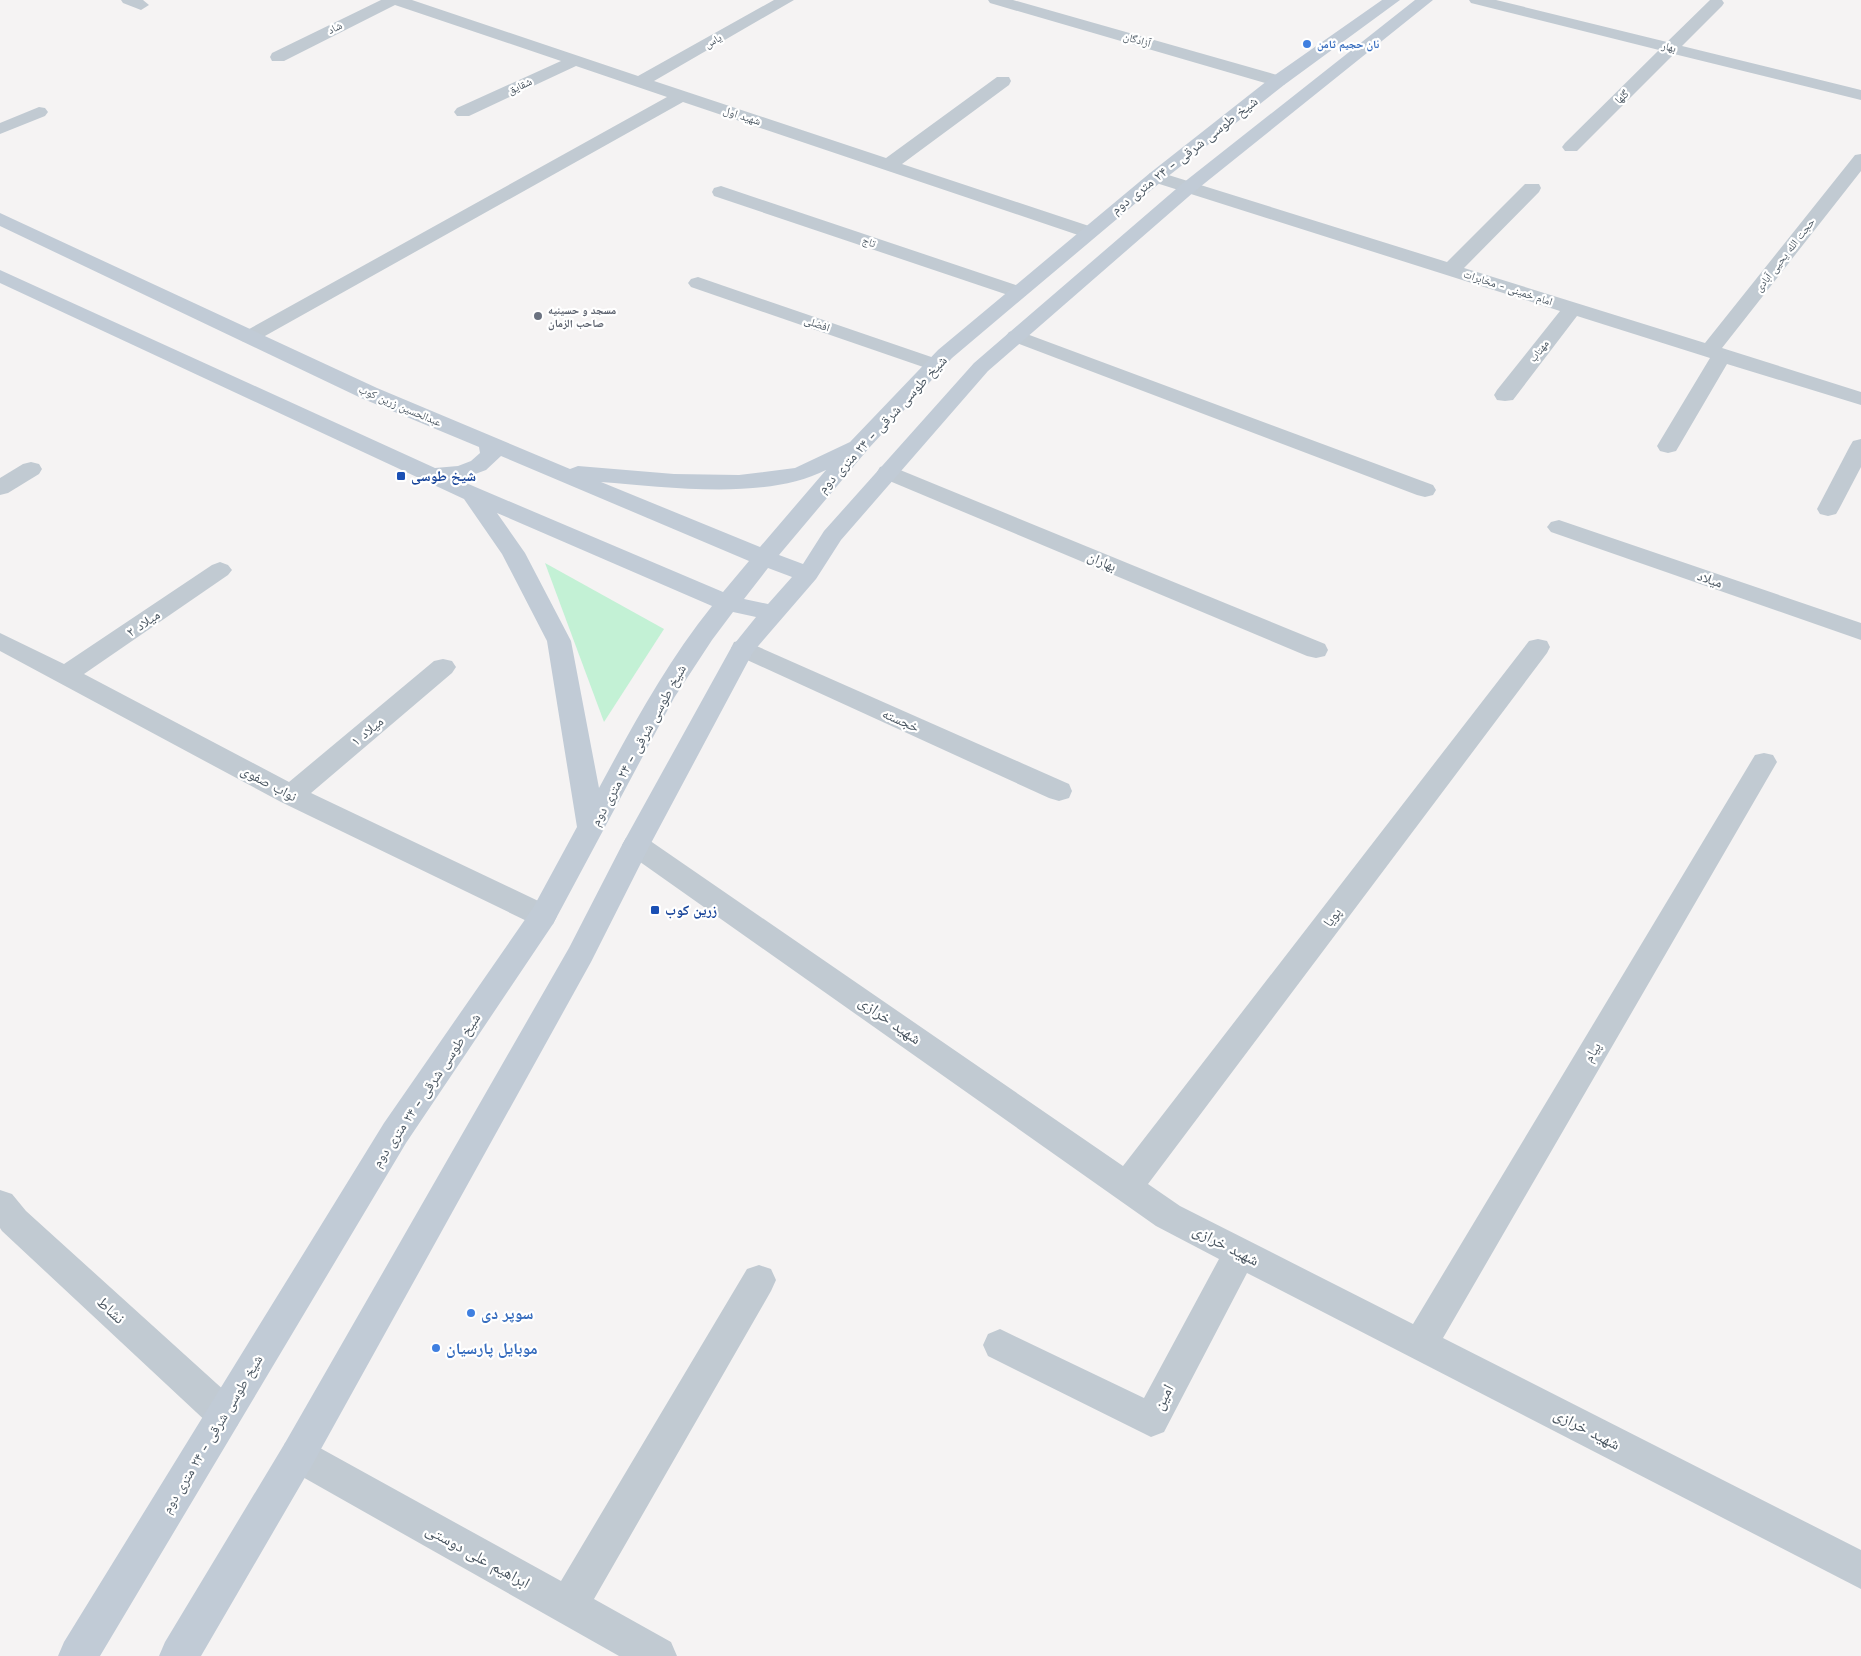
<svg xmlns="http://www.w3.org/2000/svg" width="1861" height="1656" font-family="'Work Sans','Noto Naskh Arabic',sans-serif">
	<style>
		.green { fill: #c3f1d5 }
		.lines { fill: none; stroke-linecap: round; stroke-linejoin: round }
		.street { fill: #c1cad2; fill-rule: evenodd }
		.secondary { fill: #c1cbd6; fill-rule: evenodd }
		.shop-dot { fill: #3f7fe0; stroke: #fff; stroke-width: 2 }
		.worship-dot { fill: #6b7280; stroke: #fff; stroke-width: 2 }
		.transit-dot { fill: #1a4fb4; stroke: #fff; stroke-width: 2 }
		.labels { text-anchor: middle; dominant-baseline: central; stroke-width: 4.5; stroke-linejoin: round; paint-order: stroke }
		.far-street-label { font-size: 11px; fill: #4a5661; stroke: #fff }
		.far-shop-label { font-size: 11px; font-weight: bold; fill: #366cbe; stroke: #fff; text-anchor: start }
		.far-worship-label { font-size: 11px; font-weight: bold; fill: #5b616d; stroke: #fff; text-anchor: start }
		.street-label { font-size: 14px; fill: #4a5661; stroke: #fff }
		.transit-label { font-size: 14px; font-weight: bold; fill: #164399; stroke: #fff; text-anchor: start }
		.near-street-label { font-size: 16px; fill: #4a5661; stroke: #fff }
		.near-shop-label { font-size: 16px; font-weight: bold; fill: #366cbe; stroke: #fff; text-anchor: start }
	</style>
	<rect width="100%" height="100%" fill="#f5f3f3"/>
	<polygon class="green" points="545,563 664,629 604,722"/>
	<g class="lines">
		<g class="street">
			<polygon points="121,0 143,0 149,5 141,10 123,3"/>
			<polygon points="381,0 412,0 638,76 774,0 794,0 654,81 886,158 997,77 1009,77 1011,81 1009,85 902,164 1095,228 1098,232 1095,236 1081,236 683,102 256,341 249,343 242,341 239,337 242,333 667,97 576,66 469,116 457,116 454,112 457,108 561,61 395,5 284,61 272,61 270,57 272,53"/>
			<polygon points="988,0 1013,0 1284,77 1286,81 1284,85 1272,85 990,3"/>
			<polygon points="1469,0 1496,0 1667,42 1710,0 1722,0 1724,3 1722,6 1682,46 1861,90 1861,100 1674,54 1577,151 1565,151 1562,147 1565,143 1659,50 1471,3"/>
			<polygon points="39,107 45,108 48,112 45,116 0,134 0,123"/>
			<polygon points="1861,154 1861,171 1722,348 1861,392 1861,405 1727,364 1679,446 1676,451 1668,453 1660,451 1657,446 1710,358 1577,316 1513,400 1505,401 1497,400 1494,395 1497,390 1560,311 1150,181 1147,177 1150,173 1162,173 1447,262 1525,184 1539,184 1541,188 1539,192 1464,268 1705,343 1855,155"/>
			<polygon points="721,186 1025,288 1028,292 1025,296 1011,296 714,196 712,192 714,188"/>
			<polygon points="698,277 943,361 946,365 943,369 936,371 929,369 691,287 688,283 691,279"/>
			<polygon points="1016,330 1433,485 1436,490 1433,495 1425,497 1417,495 1009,340 1006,336 1009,332"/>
			<polygon points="1861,439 1861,467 1839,509 1836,514 1828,516 1820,514 1817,509 1850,446 1853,441"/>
			<polygon points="31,462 39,464 42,469 39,474 8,493 0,495 0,478 23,464"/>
			<polygon points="888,465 1325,644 1328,650 1325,656 1316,658 1307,656 880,477 877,472 880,467"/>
			<polygon points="1559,520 1861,623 1861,640 1551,532 1547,527 1551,522"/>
			<polygon points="220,562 228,565 232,570 228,575 84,674 289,782 434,661 443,659 452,661 456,667 452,673 311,793 553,908 557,916 553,924 543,927 533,924 281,802 0,651 0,633 64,664 212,565"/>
			<polygon points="1538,639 1547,641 1550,647 1547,653 1148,1184 1180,1206 1413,1324 1755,755 1764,753 1773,755 1777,762 1443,1338 1861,1550 1861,1589 1247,1273 1164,1432 1151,1437 988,1356 983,1345 988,1334 1000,1329 1144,1398 1219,1259 1156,1226 626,852 622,845 626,838 636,835 646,838 1123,1166 1529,641"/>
			<polygon points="743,640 1069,784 1072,791 1069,798 1059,801 1049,798 734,654 731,648 734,642"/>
			<polygon points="0,1190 12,1194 26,1211 237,1402 242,1414 237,1426 224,1431 211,1426 2,1231 0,1228"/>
			<polygon points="759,1265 771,1269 776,1280 771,1291 594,1599 671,1642 677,1656 619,1656 285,1467 280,1455 285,1443 298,1437 311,1443 561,1581 747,1269"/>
		</g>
		<path class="secondary" d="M1382 0H1400L1284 85 1162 181 952 358 869 448 779 555 803 564 824 531 974 363 1183 183 1415 0H1433L1195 191 988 371 841 540 816 579 753 652 650 845 591 962 311 1467 201 1656H159L165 1642 285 1443 569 948 622 845 731 648 756 617 733 612 712 640 674 698 553 924 406 1143 100 1656H58L64 1642 384 1123 533 908 577 827 547 641 502 554 464 499 0 283V270L435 468 458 466 471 461 480 453 479 447 361 398 0 226V213L377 388 570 469 578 466 674 474 739 475 795 468 850 442 938 350 1150 173 1272 77ZM501 456 749 561 723 592 459 480 486 470ZM826 470 760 547 601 482C668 487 765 501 826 470ZM497 513 712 606C667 662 633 725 599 788L571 641 525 553ZM768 568 792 577 768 604 744 599Z"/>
	</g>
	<g class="shop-dot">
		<circle cx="1307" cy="44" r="5"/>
		<circle cx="471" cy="1313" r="5"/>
		<circle cx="436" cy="1348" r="5"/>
	</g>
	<circle class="worship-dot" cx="538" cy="316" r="5"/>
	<g class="transit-dot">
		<rect x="396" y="471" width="10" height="10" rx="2.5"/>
		<rect x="650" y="905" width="10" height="10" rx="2.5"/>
	</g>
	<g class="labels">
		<g class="far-street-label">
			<text transform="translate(335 28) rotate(-26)">شاد</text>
			<text transform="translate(1137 40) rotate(16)">آزادگان</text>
			<text transform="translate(713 41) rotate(-29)">یاس</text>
			<text transform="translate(1669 47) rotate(14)">بهار</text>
			<text transform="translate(520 86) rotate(-25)">شقایق</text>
			<text transform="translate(1622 97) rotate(-44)">گلها</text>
			<text transform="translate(742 116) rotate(18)">شهید اول</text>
			<text transform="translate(869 242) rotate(19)">تاج</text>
			<text transform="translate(1785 255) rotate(-52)">حجت الله یحیی آبادی</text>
			<text transform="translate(1508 288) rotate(18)">امام خمینی - مخابرات</text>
			<text transform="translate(817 324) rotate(19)">افضلی</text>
			<text transform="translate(1539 351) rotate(-52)">مهتاب</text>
			<text transform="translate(400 406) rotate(23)">عبدالحسین زرین کوب</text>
		</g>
		<g class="far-shop-label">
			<text x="1317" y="44">نان حجیم ثامن</text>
		</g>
		<g class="far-worship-label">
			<text x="548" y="310">مسجد و حسینیه<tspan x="548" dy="13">صاحب الزمان</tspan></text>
		</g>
		<g class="street-label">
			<text transform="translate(1184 155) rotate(-38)">شیخ طوسی شرقی - ۲۴ متری دوم</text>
			<text transform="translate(882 424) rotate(-47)">شیخ طوسی شرقی - ۲۴ متری دوم</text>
			<text transform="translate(1102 561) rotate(23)">بهاران</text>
			<text transform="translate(1710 579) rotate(19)">میلاد</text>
			<text transform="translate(143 623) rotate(-34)">میلاد ۲</text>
			<text transform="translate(901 720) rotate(24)">خجسته</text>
			<text transform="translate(367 731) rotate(-40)">میلاد ۱</text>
			<text transform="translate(638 745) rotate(-61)">شیخ طوسی شرقی - ۲۴ متری دوم</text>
			<text transform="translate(269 783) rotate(28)">نواب صفوی</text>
			<text transform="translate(1332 917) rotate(-53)">پویا</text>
			<text transform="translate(1592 1052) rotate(-59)">پیام</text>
			<text transform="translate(426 1090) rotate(-56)">شیخ طوسی شرقی - ۲۴ متری دوم</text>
			<text transform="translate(212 1434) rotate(-59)">شیخ طوسی شرقی - ۲۴ متری دوم</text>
		</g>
		<g class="transit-label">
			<text x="411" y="476">شیخ طوسی</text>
			<text x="665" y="910">زرین کوب</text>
		</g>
		<g class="near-street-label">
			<text transform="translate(890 1020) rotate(35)">شهید خرازی</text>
			<text transform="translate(1226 1245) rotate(27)">شهید خرازی</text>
			<text transform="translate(111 1310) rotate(43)">نشاط</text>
			<text transform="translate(1163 1397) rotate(-62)">امین</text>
			<text transform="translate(1587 1429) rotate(27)">شهید خرازی</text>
			<text transform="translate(478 1556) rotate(29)">ابراهیم علی دوستی</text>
		</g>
		<g class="near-shop-label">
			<text x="481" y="1313">سوپر دی</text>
			<text x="446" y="1348">موبایل پارسیان</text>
		</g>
	</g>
</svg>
